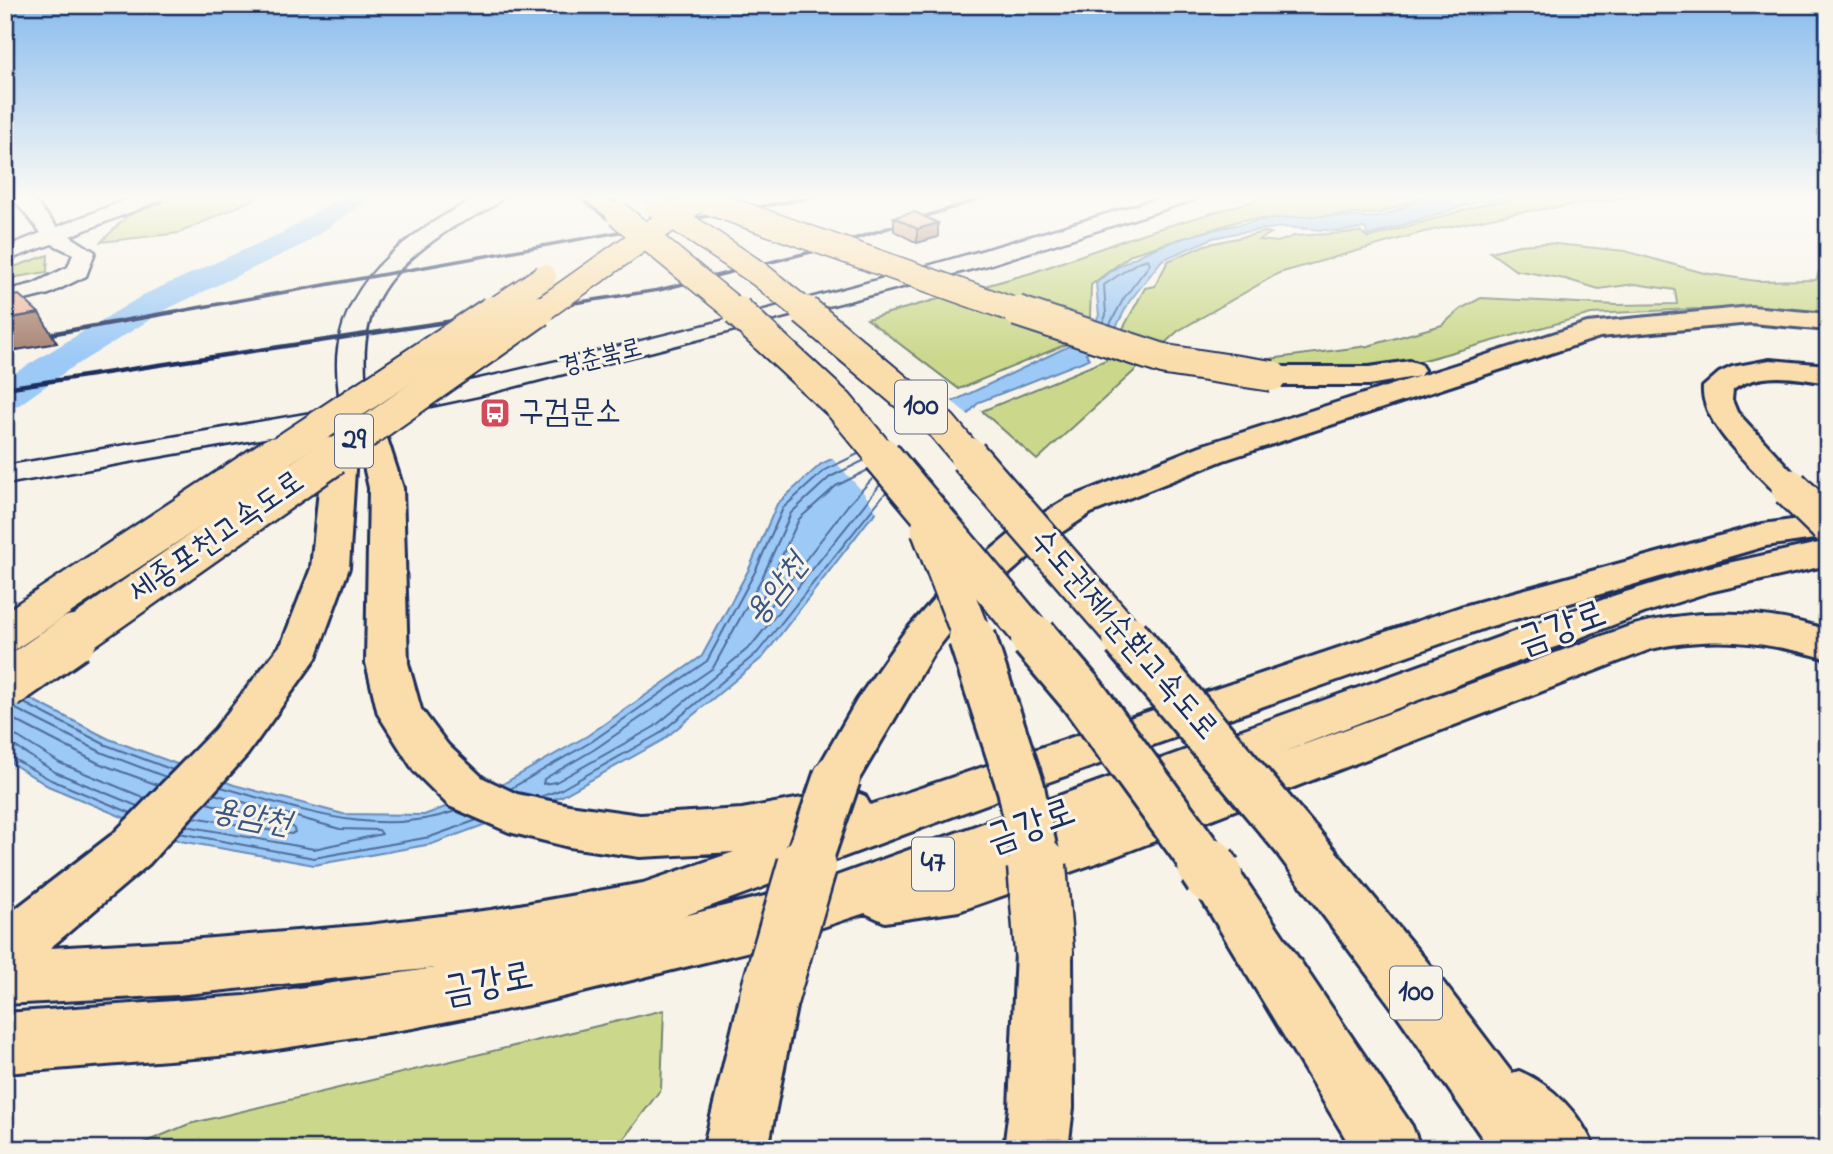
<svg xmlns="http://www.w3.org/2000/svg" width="1833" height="1154" font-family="'Indie Flower','Poor Story',sans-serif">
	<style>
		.green { fill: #cbd88c; stroke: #738475; stroke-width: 2 }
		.water { fill: #9cc9f6; stroke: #688bb9; stroke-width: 2 }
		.pier { fill: #f7f3e8 }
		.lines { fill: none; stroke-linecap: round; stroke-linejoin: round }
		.shore { stroke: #4f6d9b; stroke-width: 2 }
		.river { fill: #9cc9f6; fill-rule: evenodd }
		.secondary-casing { stroke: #1b2f5e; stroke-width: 5 }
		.highway-casing { stroke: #1b2f5e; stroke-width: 6 }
		.secondary { fill: #f7f3e8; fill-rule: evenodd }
		.highway { fill: #faddab; fill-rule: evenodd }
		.rail-far1 { stroke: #1b2f5e; stroke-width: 3.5 }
		.rail { stroke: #1b2f5e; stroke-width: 4.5 }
		.highway-bridge-far4-casing { stroke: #1b2f5e; stroke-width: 27; stroke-linecap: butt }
		.highway-bridge-far3-casing { stroke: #1b2f5e; stroke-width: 34; stroke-linecap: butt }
		.highway-bridge-far2-casing { stroke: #1b2f5e; stroke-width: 42; stroke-linecap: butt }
		.highway-bridge-far1-casing { stroke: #1b2f5e; stroke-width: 52; stroke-linecap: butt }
		.highway-bridge-casing { stroke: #1b2f5e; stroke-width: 63; stroke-linecap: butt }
		.highway-bridge-far4 { stroke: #faddab; stroke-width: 24 }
		.highway-bridge-far3 { stroke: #faddab; stroke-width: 30 }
		.highway-bridge-far2 { stroke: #faddab; stroke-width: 37 }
		.highway-bridge-far1 { stroke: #faddab; stroke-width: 46 }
		.highway-bridge { stroke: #faddab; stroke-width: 58 }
		.wall { fill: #cd9f8a; stroke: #1b2f5e; stroke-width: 2 }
		.shaded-wall { fill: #a78271; stroke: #1b2f5e; stroke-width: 2 }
		.building { fill: #eeb9a1; stroke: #1b2f5e; stroke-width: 2 }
		.labels { text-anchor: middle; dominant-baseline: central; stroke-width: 6; stroke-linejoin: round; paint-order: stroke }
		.far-street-label { font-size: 26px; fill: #1b2f5e; stroke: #f7f3e8 }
		.shield { fill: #f7f3e8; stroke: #5d6a87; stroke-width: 2 }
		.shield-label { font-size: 30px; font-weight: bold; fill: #1b2f5e }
		.poi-label { font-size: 32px; fill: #1b2f5e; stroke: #f7f3e8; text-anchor: start }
		.street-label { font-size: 32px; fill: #1b2f5e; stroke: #f7f3e8 }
		.water-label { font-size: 33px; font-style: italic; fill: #3b5684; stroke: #f7f3e8 }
		.near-street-label { font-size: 38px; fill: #1b2f5e; stroke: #f7f3e8 }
	</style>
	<rect width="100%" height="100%" fill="#f7f3e8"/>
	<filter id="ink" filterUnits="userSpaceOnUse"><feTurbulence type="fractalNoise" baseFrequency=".0143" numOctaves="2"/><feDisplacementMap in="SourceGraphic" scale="14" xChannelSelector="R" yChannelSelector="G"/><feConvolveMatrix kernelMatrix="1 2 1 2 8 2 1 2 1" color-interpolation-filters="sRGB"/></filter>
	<g filter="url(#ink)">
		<g class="green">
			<polygon points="179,196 261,196 179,233 101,242 127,216"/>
			<polygon points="1270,196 1425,196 1380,213 1242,220 1132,254 1091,285 1090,320 1074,341 959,389 867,319 1031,273 1144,233"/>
			<polygon points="1537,196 1640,196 1515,213 1424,232 1279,273 1178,331 1037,460 982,411 1106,360 1145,288 1155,286 1168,261 1205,245 1265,232 1271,233 1259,240 1278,242 1294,236 1361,232 1368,238 1488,203"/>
			<polygon points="1546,243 1625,251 1704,273 1756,281 1816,280 1820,269 1828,268 1828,317 1784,311 1694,309 1591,314 1406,365 1314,370 1271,368 1269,359 1368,346 1442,325 1462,308 1481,298 1617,305 1677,304 1675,290 1635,284 1599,289 1565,279 1515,270 1490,252 1519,245"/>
			<polygon points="48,255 47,272 5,279 5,270"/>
			<polygon points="664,1010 661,1089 616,1149 129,1149 189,1124"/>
		</g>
		<path class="water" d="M1433 196H1520L1480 201 1368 236 1365 228 1339 231 1282 227 1237 233 1213 238 1162 260 1129 302 1114 331 1086 353 1089 359 979 402 868 521 763 657 663 740 562 796 432 844 314 865 180 841 48 786 5 759V686L109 739 234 785 343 814 424 815 494 789 587 736 702 656 749 569 777 504 821 464 1080 341 1099 316 1096 283C1146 239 1245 219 1311 216 1330 215 1372 219 1379 217 1398 212 1413 200 1433 196Z"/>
		<polygon class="pier" points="948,398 970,416 879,515 863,492 830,456"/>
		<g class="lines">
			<g class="shore">
				<polyline points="1103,322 1106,315 1104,285 1138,262 1148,259 1150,264 1124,298 1110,324"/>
				<polyline points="863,461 830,477 791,513 763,576 713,668 595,749 544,779 543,784 556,782 654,727 751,646 880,485"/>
				<polyline points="868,470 836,486 799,519 756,612 757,617 762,616 848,505 874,477"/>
				<polyline points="24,703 106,745 173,770"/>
				<polyline points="14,708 103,753 166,777"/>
				<polyline points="5,715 98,763 158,785"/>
				<polyline points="5,734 18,737 60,763 145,798"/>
				<polyline points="5,745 16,747 55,772 137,806"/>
				<polyline points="5,754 51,780 131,813"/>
				<path d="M221 787C301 809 374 839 456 811"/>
				<polyline points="510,789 591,742 707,661 755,572 783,508 825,470 858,454"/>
				<polyline points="540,797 560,790 659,734 758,652 886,492"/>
				<polyline points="194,817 291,834 295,832 293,827 207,803"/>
				<polyline points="186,826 314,849 382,834 379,830 340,829 214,794"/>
				<polyline points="179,833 314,858 430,837 477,820"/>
			</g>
			<polygon class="river" points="342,196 374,196 304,244 169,308 68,370 19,405 5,408 5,379 145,294 284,232"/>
			<g class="secondary-casing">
				<g id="secondary">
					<polygon points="11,196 30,196 57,227 136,196 163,196 161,200 70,236 95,252 86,276 49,294 5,305 5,291 33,284 68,267 73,254 52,244 5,261 5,247 41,233"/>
					<path d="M479 196H503C493 210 468 218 453 227 378 276 355 314 368 403 636 347 903 277 1166 196H1195L1193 200 988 265 478 396 355 422 5 484V466L340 408C339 389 335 368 338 349 348 272 417 229 479 196Z"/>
				</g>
			</g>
			<g class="highway-casing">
				<g id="highway">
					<polygon points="580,196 605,196 629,214 626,219 610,219"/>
					<path d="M1751 307 1828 314V330L1751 323 1600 337 1224 460 1091 513 1041 546 967 611 933 654 852 791 865 796 870 805 1460 607 1763 524 1828 515V537L1766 546 1488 627 1000 799 684 916 817 883 1616 595 1701 569 1828 541V565L1709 592 1644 613 1286 751 1627 627C1694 608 1761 609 1828 630V659C1768 642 1713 635 1651 649L1116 856 959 911 885 922 865 913 754 950 534 1004 413 1028 244 1054 5 1073V1013L244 996 435 968 177 995 5 1004V917L113 834 215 729 282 643 311 568 321 470 335 426 343 419 340 414 344 407 355 405 366 407 386 435 403 488 408 663 421 709 448 745 483 778 517 794 569 805 640 815 742 809 829 793 820 790 813 777 857 700 903 634 939 593 1015 530 1067 499 1200 446 1587 323ZM360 449 369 488 366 663 378 714 414 771 449 806 509 832 569 847 640 857 734 852 643 883 491 910 368 925 177 941 50 948 149 864 247 755 316 658 349 568 355 470Z"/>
					<path d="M1770 360 1828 365V383C1797 378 1760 370 1733 390L1732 400 1737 412 1807 488 1802 495 1790 498 1778 495C1754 469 1700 423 1703 387L1719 373 1732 367Z"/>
					<polygon points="1410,361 1420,364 1424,370 1420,376 1369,385 1272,385 1262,382 1257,376 1262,370 1272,367 1369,367"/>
					<path d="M1297 820 1315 826 1433 969 1512 1073 1519 1071C1553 1085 1581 1115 1595 1149H1490L1393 1009 1279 856 1272 841 1279 826Z"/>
					<polygon points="1213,852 1231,859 1412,1126 1421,1149 1352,1149 1187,875 1195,859"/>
					<polygon points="1044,925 1064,933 1072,951 1073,1108 1068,1149 1004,1149 1009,1108 1016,951 1024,933"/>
					<polygon points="769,969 789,977 798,997 768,1149 703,1149 740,997 749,977"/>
				</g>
			</g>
			<use href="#secondary" class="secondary"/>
			<use href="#highway" class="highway"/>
			<g class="rail-far1">
				<polyline points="169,313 819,196"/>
				<polyline points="508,313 659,290 819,250 989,196"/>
			</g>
			<g class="rail">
				<polyline points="5,342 179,311"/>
				<polyline points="5,388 520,311"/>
			</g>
			<g class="highway-bridge-far4-casing">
				<g id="highway-bridge-far4">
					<polyline points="708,202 1022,313"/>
					<polyline points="656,205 759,274 807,313"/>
					<polyline points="618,214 739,313"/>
					<polyline points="490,313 544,277"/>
					<polyline points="537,313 703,196"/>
				</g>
			</g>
			<g class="highway-bridge-far3-casing">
				<g id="highway-bridge-far3">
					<polyline points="737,311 839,405 883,458"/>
					<polyline points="805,311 942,426 969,458"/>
					<polyline points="1017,311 1166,360 1272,376"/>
					<polyline points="271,458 493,311"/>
					<polyline points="330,458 539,311"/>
				</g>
			</g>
			<g class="highway-bridge-far2-casing">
				<g id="highway-bridge-far2">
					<polyline points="882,456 1036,640"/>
					<polyline points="968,456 1128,640"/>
					<polyline points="1790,488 1828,525"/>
					<polyline points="930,529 973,640"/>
					<polyline points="5,634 274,456"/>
					<polyline points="71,640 333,456"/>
				</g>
			</g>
			<g class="highway-bridge-far1-casing">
				<g id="highway-bridge-far1">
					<polyline points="972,638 1021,788 1037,868"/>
					<polyline points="1034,638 1083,696 1208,868"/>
					<polyline points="1126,638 1297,841"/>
					<polyline points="5,686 74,638"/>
					<polyline points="806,868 837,777"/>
				</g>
			</g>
			<g class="highway-bridge-casing">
				<g id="highway-bridge">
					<polyline points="1037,866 1044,951"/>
					<polyline points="1207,866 1213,875"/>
					<polyline points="769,997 807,866"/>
				</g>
			</g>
			<use href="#highway-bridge-far4" class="highway-bridge-far4"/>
			<use href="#highway-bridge-far3" class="highway-bridge-far3"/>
			<use href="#highway-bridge-far2" class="highway-bridge-far2"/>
			<use href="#highway-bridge-far1" class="highway-bridge-far1"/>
			<use href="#highway-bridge" class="highway-bridge"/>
		</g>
		<polygon class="wall" points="894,217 938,223 938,237 917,243 894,231"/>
		<g class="shaded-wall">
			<polygon points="938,223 938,237 917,243 917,229"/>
			<polygon points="39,313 57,343 5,352 5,319"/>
		</g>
		<g class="building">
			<polygon points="915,212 938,223 917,229 894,217"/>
			<polygon points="19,295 39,313 5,319 5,297"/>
		</g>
	</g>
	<linearGradient id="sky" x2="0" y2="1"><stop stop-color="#89bcee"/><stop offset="0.55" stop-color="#fbfaf5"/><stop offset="1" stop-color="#fbfaf5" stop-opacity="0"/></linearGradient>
	<rect width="1833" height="358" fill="url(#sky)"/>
	<defs>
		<g id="bus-square" transform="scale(1.575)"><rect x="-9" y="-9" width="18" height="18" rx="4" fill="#d1495b" stroke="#f7f3e8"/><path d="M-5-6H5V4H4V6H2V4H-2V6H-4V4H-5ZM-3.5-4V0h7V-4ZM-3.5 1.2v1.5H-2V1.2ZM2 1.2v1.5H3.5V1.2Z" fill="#fff"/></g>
	</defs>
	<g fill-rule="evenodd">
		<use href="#bus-square" x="495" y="413"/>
	</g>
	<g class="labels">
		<g class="far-street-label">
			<text transform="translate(601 358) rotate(-14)">경춘북로</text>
		</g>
		<g class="shield">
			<rect x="895" y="380.5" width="52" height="53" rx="5"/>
			<rect x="335" y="414.5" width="38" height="53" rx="5"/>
			<rect x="912" y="837.5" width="42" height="53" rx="5"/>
			<rect x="1390" y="966.5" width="52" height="53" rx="5"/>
		</g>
		<g class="shield-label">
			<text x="921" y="407">100</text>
			<text x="354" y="441">29</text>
			<text x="933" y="864">47</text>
			<text x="1416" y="993">100</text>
		</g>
		<g class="poi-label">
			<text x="518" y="413">구검문소</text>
		</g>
		<g class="street-label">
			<text transform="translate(217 538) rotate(-35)">세종포천고속도로</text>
			<text transform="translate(1123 635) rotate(49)">수도권제1순환고속도로</text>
		</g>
		<g class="water-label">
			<text transform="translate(777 590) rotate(-52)">용암천</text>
			<text transform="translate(251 818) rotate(11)">용암천</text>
		</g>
		<g class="near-street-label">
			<text transform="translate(1562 629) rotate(-20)">금강로</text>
			<text transform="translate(1031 827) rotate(-20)">금강로</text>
			<text transform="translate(488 985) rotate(-11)">금강로</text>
		</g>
	</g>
	<rect width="1833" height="1154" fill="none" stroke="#f7f3e8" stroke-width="28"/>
	<rect x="14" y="14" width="1805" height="1126" fill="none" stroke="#1b2f5e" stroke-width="2.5" filter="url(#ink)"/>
</svg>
